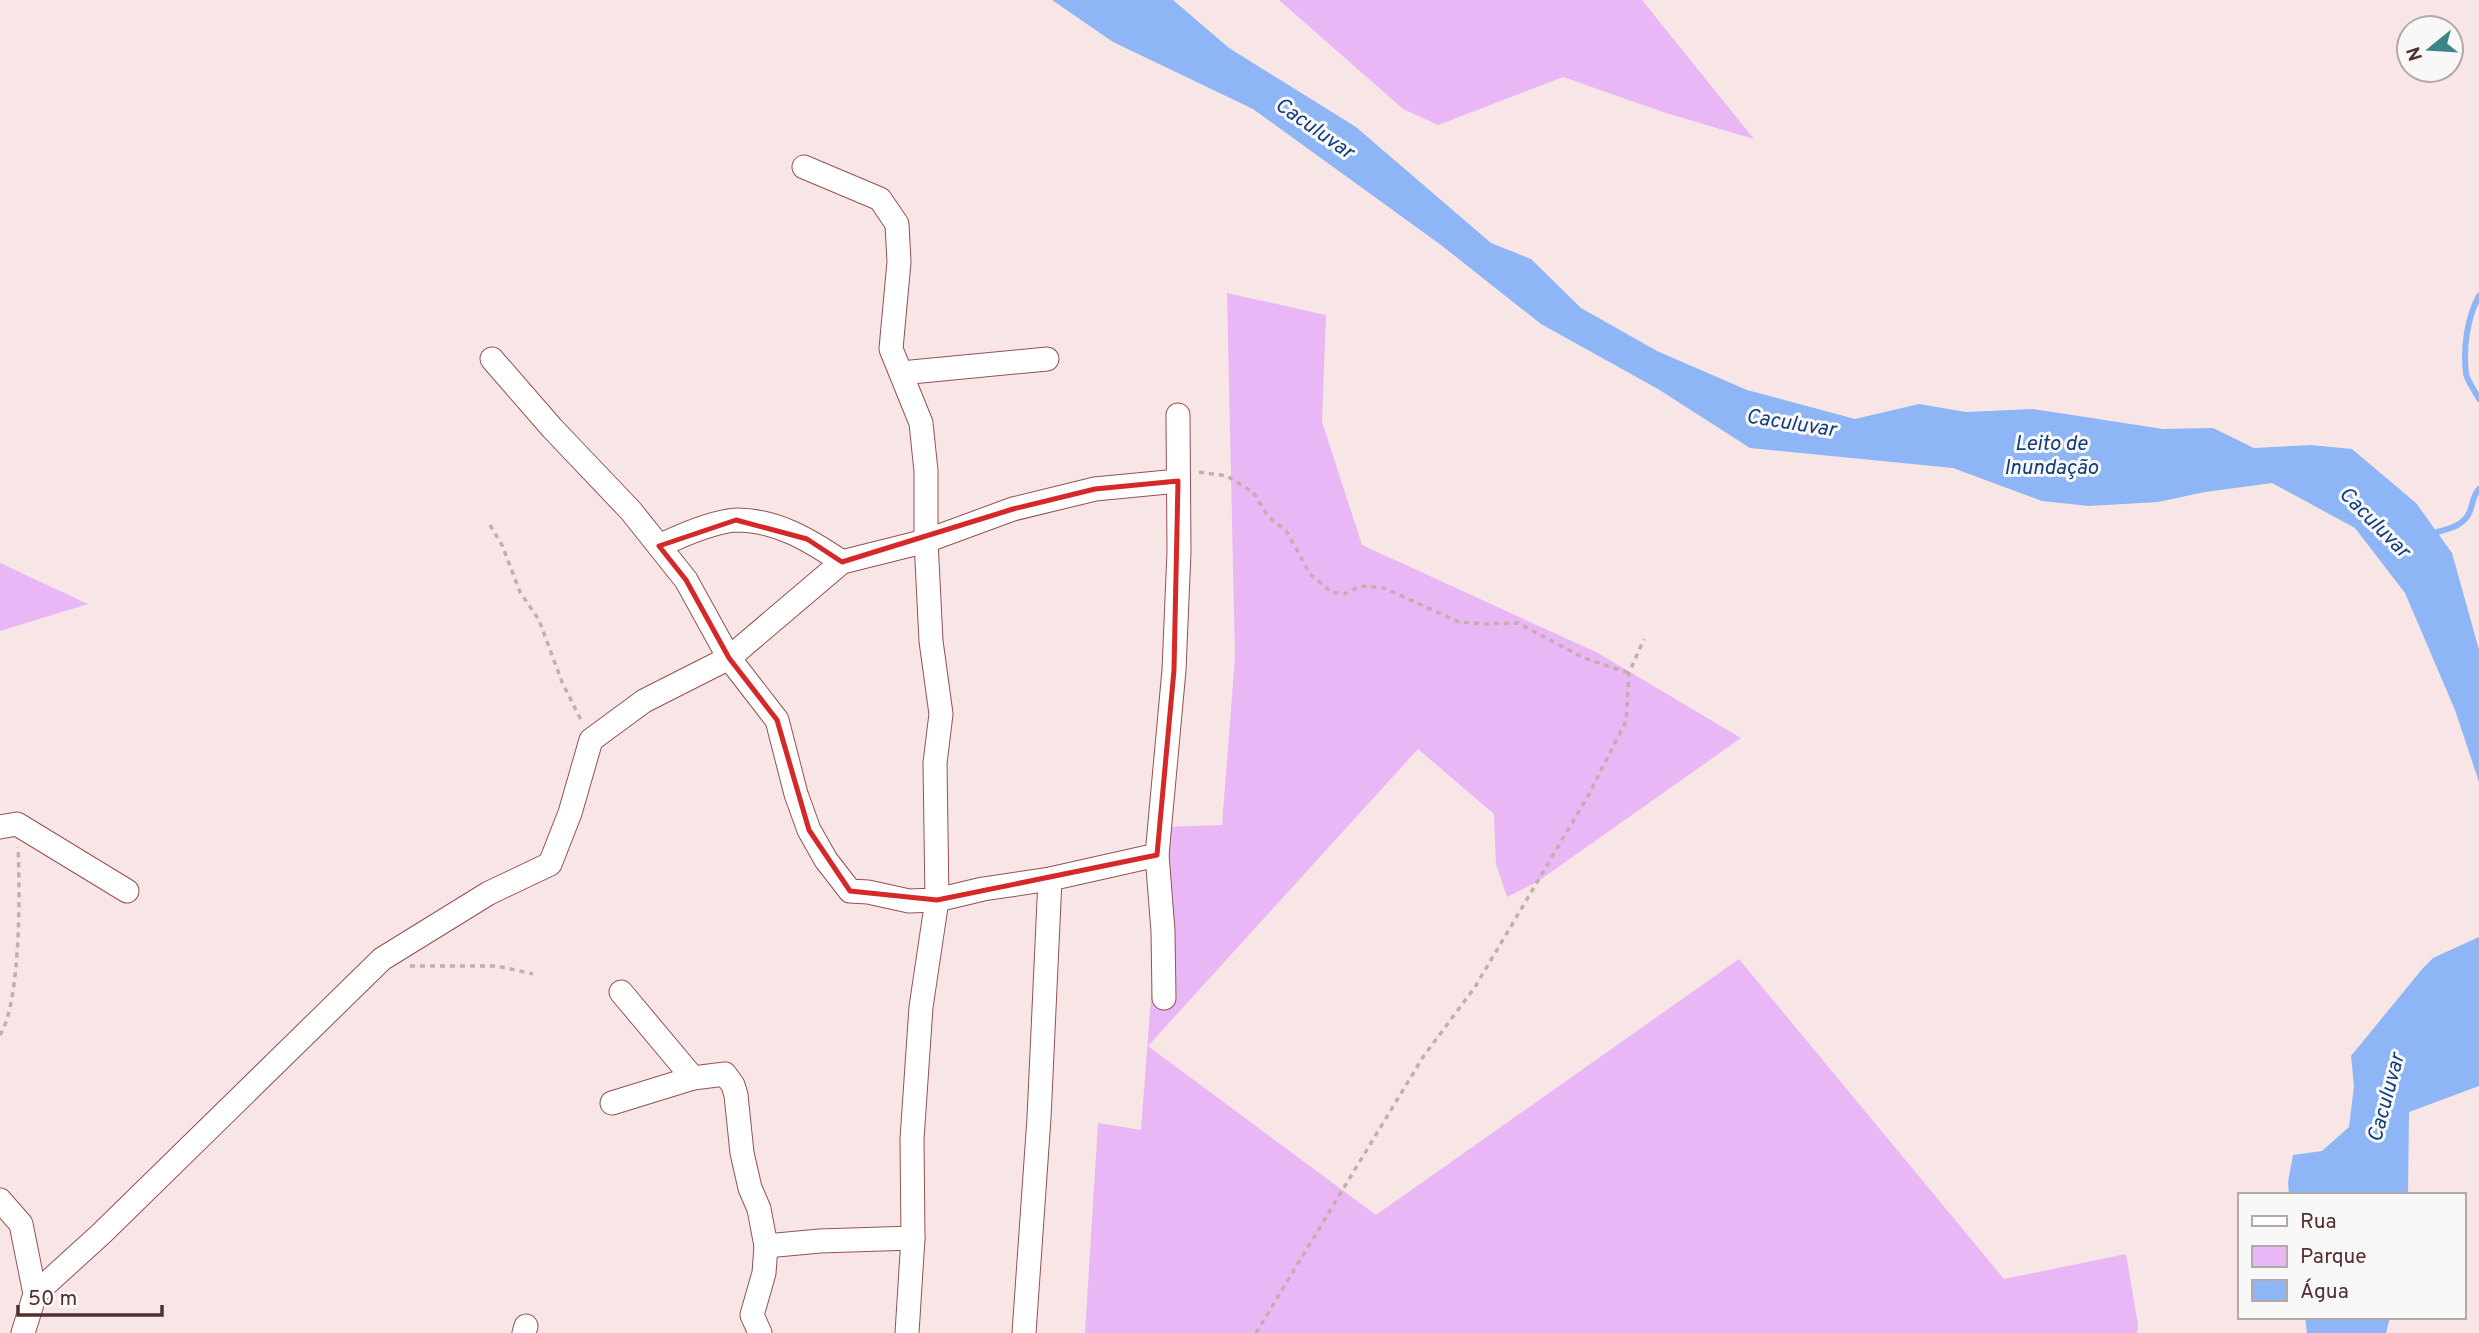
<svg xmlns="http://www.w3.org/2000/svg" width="2479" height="1333" font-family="Overpass,sans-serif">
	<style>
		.green { fill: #e9b7f6 }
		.water { fill: #8eb6f6 }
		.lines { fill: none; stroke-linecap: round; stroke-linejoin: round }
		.stream { stroke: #8eb6f6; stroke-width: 6 }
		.minor-casing { stroke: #965052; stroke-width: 25 }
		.path { stroke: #c4aead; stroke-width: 3.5; stroke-dasharray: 5 5; stroke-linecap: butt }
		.minor { stroke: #fff; stroke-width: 23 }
		.marked { fill: none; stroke: #d62828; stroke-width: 5; stroke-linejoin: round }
		.labels { text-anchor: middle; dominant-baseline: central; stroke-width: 6; stroke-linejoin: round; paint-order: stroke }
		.water-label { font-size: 21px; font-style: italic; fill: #123c7d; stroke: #f8f8f8 }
	</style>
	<rect width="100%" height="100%" fill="#f7e6e5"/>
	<g class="green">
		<polygon points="1279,0 1642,0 1754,139 1666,113 1563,77 1438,125 1403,109"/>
		<polygon points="1227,293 1326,315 1322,422 1362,545 1598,653 1741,738 1537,882 1507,897 1496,864 1494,814 1418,749 1148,1046 1376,1215 1739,959 2004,1279 2126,1254 2138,1325 2137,1333 1085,1333 1098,1123 1141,1130 1164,827 1222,825 1235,657"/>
		<polygon points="0,563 88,604 0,631"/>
	</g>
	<g class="water">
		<polygon points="1052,0 1173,0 1229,48 1356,127 1491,243 1531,259 1581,308 1657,351 1747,390 1855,419 1919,404 1966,412 2033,409 2163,429 2213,428 2254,448 2311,445 2352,449 2416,503 2452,553 2479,650 2479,782 2455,710 2405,593 2355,528 2272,483 2205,492 2158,502 2089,506 2042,501 1953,468 1750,448 1658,389 1541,324 1441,245 1253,109 1113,42"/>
		<polygon points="2479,937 2479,1086 2409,1112 2408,1195 2289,1195 2288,1182 2293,1155 2322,1151 2349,1127 2354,1086 2351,1056 2423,968 2433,958"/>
		<polygon points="2305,1317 2390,1317 2386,1333 2307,1333"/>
	</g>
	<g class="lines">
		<g class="stream">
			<path d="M2479 296C2467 318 2463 348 2466 374 2468 382 2475 391 2479 399"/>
			<path d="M2431 534C2446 529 2464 527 2470 511 2473 503 2473 495 2479 489"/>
		</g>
		<g class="minor-casing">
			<g id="minor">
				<polyline points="804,167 880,199 897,224 899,262 891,349 921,423 926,471 926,541 931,641 941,714 935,763 937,900 909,901 868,892 850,891 826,860 809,830 796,794 777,720 729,658 842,562 926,541 1013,509 1095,489 1178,481"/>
				<polyline points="901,373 1047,359"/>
				<path d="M659 546C680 536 714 521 737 520 777 520 811 541 842 562"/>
				<polyline points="0,827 17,824 127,891"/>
				<polyline points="1157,855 1163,931 1164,998"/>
				<polyline points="621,992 693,1078"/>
				<polyline points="612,1103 693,1078 725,1074 733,1085 736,1095 742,1153 750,1188 759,1209 766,1246 764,1273 752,1315 760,1333"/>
				<polyline points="0,1200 21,1224 35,1294"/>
				<polyline points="766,1246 820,1241 913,1238"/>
				<polyline points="23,1333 35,1294 102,1233 382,959 489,893 550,864 570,813 591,740 644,701 729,658 686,580 631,511 552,428 492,359"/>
				<polyline points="524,1333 526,1326"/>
				<polyline points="907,1333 913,1238 912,1139 921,1007 937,900 983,889 1050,879 1157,855 1174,670 1179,552 1178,415"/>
				<polyline points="1024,1333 1039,1118 1050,879"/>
			</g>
		</g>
		<g class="path">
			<polyline points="1199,472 1227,476 1253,492 1268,516 1287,532 1310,574 1331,592 1344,594 1360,586 1384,588 1459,622 1486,624 1518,623 1584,658 1629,673"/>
			<polyline points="490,525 502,545 520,592 539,620 562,682 582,722"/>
			<polyline points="410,966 497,966 533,974"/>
			<path d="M0 1035C21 1002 20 889 18 847"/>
			<polyline points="1256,1333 1423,1057 1475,987 1588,796 1626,721 1629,673 1644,639"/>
		</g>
		<use href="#minor" class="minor"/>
	</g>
	<path class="marked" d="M1178 481 1174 670 1157 855 937 900 850 891 809 830 777 720 729 658 686 580 659 546 736 520 807 539 842 562 1013 509 1095 489Z"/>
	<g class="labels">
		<g class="water-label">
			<text transform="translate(1314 129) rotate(35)">Caculuvar</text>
			<text transform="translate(1791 424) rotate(9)">Caculuvar</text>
			<text x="2051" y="444">Leito de<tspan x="2051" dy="24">Inundação</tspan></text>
			<text transform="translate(2374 523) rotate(45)">Caculuvar</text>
			<text transform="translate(2387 1098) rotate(-75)">Caculuvar</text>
		</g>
	</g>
	<rect x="2238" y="1193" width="228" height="126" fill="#f8f8f8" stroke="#b5a8a8" stroke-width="2"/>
	<rect x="2252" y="1216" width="35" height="10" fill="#ffffff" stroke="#b5a8a8" stroke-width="2"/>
	<text x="2300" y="1228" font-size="21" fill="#503030">Rua</text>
	<rect x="2252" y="1246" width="35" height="21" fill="#e9b7f6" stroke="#b5a8a8" stroke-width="2"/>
	<text x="2300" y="1263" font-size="21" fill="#503030">Parque</text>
	<rect x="2252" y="1280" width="35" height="21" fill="#8eb6f6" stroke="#b5a8a8" stroke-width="2"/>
	<text x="2300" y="1298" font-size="21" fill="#503030">Água</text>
	<g transform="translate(2430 49) rotate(252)"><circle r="33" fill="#f8f8f8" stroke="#b5a8a8" stroke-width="2"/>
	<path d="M0-5L12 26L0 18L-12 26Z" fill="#3d8588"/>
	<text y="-10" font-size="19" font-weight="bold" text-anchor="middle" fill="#503030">N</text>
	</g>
	<path d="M18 1305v10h144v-10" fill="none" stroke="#503030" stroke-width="3.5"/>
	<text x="28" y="1305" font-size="21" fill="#503030" stroke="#f8f8f8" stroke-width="5" paint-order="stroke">50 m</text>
</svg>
